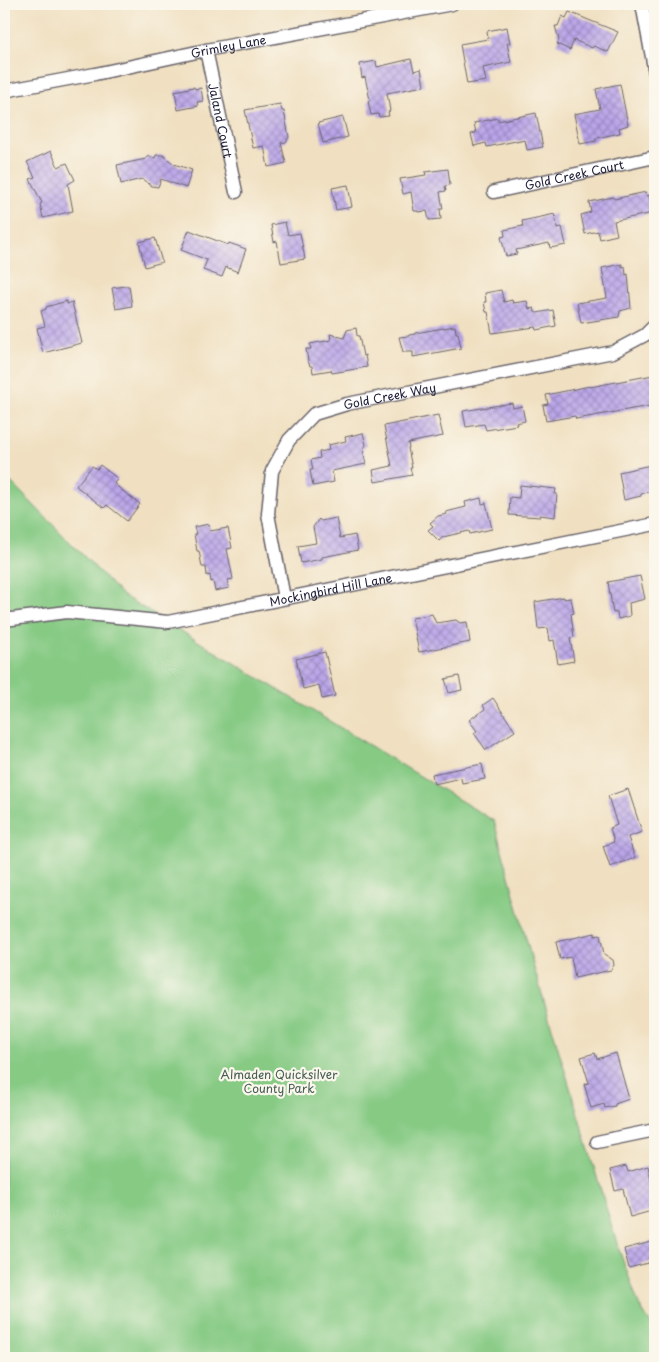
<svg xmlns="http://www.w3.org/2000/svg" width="659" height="1362" font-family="'Playpen Sans',sans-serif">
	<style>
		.park { fill: #86ca84; stroke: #547660 }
		.building { fill: url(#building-cross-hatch) }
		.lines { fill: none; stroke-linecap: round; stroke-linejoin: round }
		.street-casing { stroke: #6a646a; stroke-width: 15 }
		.street { stroke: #fff; stroke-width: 12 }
		.labels { text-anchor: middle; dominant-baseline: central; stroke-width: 4.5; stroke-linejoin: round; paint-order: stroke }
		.street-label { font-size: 12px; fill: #22223b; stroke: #fbf7ec }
		.park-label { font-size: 12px; fill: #455d55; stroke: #fbf7ec }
	</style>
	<defs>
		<pattern id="building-cross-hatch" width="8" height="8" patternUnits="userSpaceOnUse" patternTransform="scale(1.25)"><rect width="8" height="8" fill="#baa5e9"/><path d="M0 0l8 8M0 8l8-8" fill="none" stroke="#9786be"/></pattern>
	</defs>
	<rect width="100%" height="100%" fill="#fbf7ec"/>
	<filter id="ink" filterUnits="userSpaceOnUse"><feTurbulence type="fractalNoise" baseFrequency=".02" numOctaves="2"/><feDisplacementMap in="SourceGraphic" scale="10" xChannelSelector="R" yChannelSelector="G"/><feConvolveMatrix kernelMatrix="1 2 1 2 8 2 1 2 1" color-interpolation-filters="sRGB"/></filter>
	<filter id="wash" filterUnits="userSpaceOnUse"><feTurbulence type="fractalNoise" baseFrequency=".0096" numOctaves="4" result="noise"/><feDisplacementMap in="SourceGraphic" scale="20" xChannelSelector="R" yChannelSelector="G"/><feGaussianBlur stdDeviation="1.12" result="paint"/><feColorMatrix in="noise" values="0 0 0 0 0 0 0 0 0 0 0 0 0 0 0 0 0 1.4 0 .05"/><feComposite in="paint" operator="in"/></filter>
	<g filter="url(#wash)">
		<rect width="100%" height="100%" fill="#f0e0c1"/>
		<polygon class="park" points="4,475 122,595 494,821 534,968 618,1247 639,1305 655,1331 655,1358 4,1358"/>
		<g id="blocks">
			<g class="building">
				<polygon points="569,12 618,32 608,52 594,46 592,48 574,40 570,50 557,44 559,40 555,26 558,26 562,16 566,18"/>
				<polygon points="507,27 510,43 507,43 511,62 483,68 486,81 467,84 460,44 488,39 487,31"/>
				<polygon points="411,59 414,71 421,69 424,86 387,93 390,111 388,112 389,116 379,117 378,114 371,115 368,101 370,100 365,77 362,78 360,64 376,61 377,67"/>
				<polygon points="620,84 628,125 619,128 620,133 596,138 596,141 580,144 574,114 600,109 596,89"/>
				<polygon points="194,87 195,89 201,88 203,101 197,102 198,106 178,110 175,91"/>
				<polygon points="280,104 282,111 284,111 289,137 286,142 281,143 286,163 268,167 264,146 253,148 245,110"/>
				<polygon points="536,113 543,147 527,150 525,140 516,142 516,141 487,147 486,143 474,146 471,134 476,133 474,123 498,118 498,121"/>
				<polygon points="343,117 348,137 323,143 318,123"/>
				<polygon points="51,151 58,167 67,163 75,180 68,184 73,211 43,218 40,204 42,203 30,179 35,177 27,162"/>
				<polygon points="156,155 163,155 174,164 192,170 186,188 161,179 158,187 152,186 142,179 121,184 117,165 146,159 147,156 155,158"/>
				<polygon points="448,169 450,185 445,186 446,191 440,192 443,209 440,209 441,219 429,220 427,211 418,212 418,211 414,211 411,192 403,194 400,179 426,175 425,172"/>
				<polygon points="348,185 352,207 336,210 332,188"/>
				<polygon points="646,192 647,196 649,195 653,213 614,221 617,235 600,239 598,231 585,234 581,215 591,212 589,202 613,197 614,199"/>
				<polygon points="555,214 557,228 562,227 566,245 550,248 549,243 516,250 517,254 506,256 501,237 505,236 504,230 523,226 522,221"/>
				<polygon points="285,222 288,235 300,233 305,259 281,263 277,241 274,242 271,225"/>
				<polygon points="189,230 228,245 229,243 246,249 238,272 226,267 222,277 203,270 207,260 181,250"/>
				<polygon points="155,238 162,262 145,267 139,242"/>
				<polygon points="622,264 622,267 625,266 626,275 628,274 631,308 620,311 619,317 581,323 577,303 607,298 602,268"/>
				<polygon points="125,286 129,286 132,306 116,309 112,288"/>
				<polygon points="501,290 504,302 512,300 513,303 527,301 529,309 534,308 535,312 537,313 553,310 556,326 536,330 535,327 492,333 488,312 486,312 484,302 486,302 485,293"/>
				<polygon points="67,301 67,304 72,302 82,343 43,353 37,328 45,326 41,311 46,309 46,307"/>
				<polygon points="455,326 456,333 458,333 461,348 413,357 413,352 403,352 399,337 409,336 409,335 415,334 415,333"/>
				<polygon points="356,328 357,336 359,336 363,356 365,355 367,367 338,372 332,373 331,370 313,373 312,366 310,366 308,361 306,349 311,349 310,344 331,340 330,334 344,338 347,330"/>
				<polygon points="653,375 653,377 655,376 655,405 576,419 575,416 546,421 543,405 548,404 546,395 590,386 590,387"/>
				<polygon points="512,403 513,408 522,406 525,421 516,423 517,425 486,430 484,424 466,427 463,411"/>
				<polygon points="438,415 443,436 408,443 409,448 408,448 412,468 410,468 412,475 375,482 373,470 392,466 384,426"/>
				<polygon points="363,433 366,445 363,449 366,464 332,471 334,482 313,486 310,470 313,470 311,460 320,458 319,452 329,450 328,445 346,441 345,437"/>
				<polygon points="655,464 655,490 641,494 641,496 624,500 619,472"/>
				<polygon points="100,465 118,479 114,483 119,488 140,504 127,521 107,505 104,508 76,486 92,466 97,469"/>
				<polygon points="520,485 556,489 555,494 557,494 555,517 540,515 540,517 509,515 510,497 519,498"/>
				<polygon points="481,498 482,504 486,503 492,529 470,534 469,531 443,537 439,541 428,530 433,526 430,523 438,516 447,514 446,512 466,507 465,502"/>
				<polygon points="336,518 340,538 355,535 358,550 322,557 322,559 301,563 298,546 316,543 313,527 319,519 321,521"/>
				<polygon points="209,524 210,531 228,528 232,548 227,549 233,579 228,580 229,588 215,591 213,581 211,582 210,575 207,576 206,567 202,567 199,551 197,551 194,534 196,534 194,527"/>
				<polygon points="640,576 645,599 629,603 630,616 618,619 617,612 613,613 608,582"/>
				<polygon points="564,597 564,599 571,598 574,613 571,614 574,637 570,638 574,661 558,664 554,640 550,641 548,628 538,629 535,602"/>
				<polygon points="432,614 436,623 456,620 460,623 467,622 470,642 419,652 412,618"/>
				<polygon points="325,652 335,696 322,699 319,685 303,689 296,659"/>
				<polygon points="459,676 462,690 449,693 445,679"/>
				<polygon points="493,698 515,731 486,750 474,733 477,731 469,720 485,709 483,705"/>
				<polygon points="482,764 485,779 462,783 461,778 434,784 432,774"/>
				<polygon points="628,789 642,832 628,837 635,858 610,867 603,846 614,842 610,828 617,825 608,796"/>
				<polygon points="595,933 595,936 600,935 604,954 613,960 614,965 611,970 575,978 571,957 560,959 556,942"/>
				<polygon points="595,1053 597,1059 616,1053 629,1099 615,1104 615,1106 605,1108 604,1104 591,1108 584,1084 589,1083 581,1057"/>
				<polygon points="626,1166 628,1172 648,1166 652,1185 655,1184 655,1210 630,1217 623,1189 615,1191 610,1170"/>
				<polygon points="655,1241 655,1261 629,1268 624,1249"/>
			</g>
		</g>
	</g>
	<g filter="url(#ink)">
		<use href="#blocks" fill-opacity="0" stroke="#6a646a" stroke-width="1"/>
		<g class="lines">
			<g class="street-casing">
				<g id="street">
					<polyline points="642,4 655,73"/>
					<path id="s1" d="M206 50 236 192"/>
					<path id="s2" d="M4 91 95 74 206 50 452 4"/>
					<path id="s3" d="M494 192 655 157"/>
					<path id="s4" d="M284 598 268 514 272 471 289 440 314 414 347 404 613 352 645 335 655 325"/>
					<path id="s5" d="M4 620 67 612 168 622 655 524"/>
					<polyline points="597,1142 655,1130"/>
				</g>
			</g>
			<use href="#street" class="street"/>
		</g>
	</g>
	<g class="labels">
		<g class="street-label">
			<text stroke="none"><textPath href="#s2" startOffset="229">Grimley Lane</textPath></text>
			<text stroke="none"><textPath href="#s1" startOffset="72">Jaland Court</textPath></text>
			<text stroke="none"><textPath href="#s3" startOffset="82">Gold Creek Court</textPath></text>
			<text stroke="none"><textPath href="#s4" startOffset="278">Gold Creek Way</textPath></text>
			<text stroke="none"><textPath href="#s5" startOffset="331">Mockingbird Hill Lane</textPath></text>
		</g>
		<g class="park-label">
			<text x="279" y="1074">Almaden Quicksilver<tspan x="279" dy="14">County Park</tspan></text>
		</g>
	</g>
	<rect width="659" height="1362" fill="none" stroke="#fbf7ec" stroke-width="20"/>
</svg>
